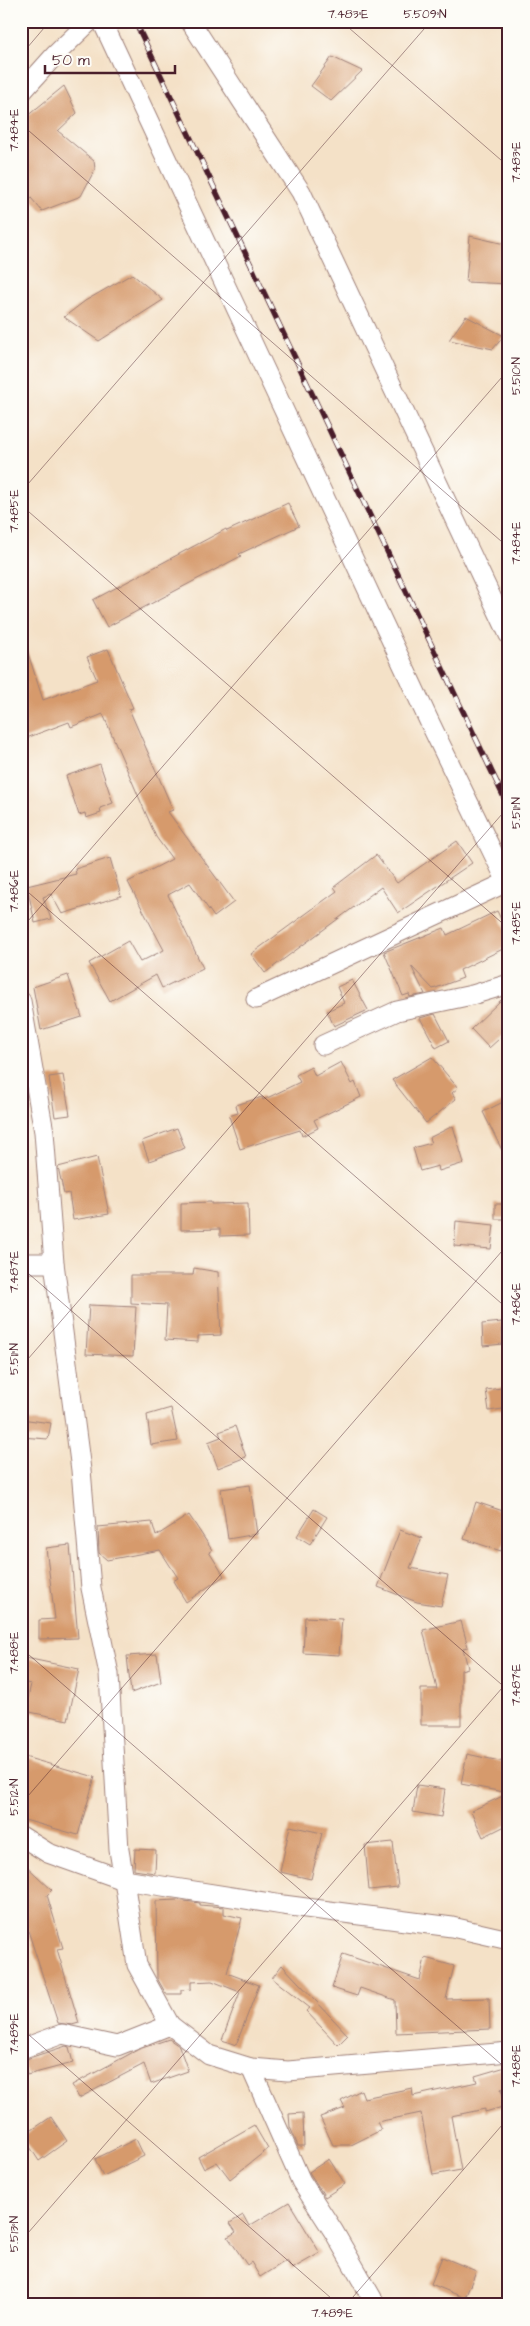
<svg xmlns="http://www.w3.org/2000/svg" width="530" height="2326" font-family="'Architects Daughter',sans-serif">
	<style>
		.building { fill: #d69a6c }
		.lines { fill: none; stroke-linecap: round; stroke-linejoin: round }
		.minor-casing { stroke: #9f8079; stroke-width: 21 }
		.minor { stroke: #fff; stroke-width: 19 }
		.rail-casing { stroke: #4a1f2b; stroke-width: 5.5 }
		.rail { stroke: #fdfcf7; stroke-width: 4; stroke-dasharray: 11; stroke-linecap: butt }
		.ticks { fill: none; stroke: #4a1f2b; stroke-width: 1; stroke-opacity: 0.45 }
		.neatline { fill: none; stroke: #4a1f2b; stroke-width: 2 }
		.ticks-label { font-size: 12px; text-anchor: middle; fill: #4a1f2b }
	</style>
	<rect width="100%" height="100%" fill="#fdfcf7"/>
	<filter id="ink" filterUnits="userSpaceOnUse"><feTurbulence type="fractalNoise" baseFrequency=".02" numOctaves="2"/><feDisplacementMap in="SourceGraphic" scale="10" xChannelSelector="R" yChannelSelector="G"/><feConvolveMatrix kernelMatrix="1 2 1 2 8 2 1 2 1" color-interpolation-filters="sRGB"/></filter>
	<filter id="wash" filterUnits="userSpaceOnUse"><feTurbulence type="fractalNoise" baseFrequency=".0096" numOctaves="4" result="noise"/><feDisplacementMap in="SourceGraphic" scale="20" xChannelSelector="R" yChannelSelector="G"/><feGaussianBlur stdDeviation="1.12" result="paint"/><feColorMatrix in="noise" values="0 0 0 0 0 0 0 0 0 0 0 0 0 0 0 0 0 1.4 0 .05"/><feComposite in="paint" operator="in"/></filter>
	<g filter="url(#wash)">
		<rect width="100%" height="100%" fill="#f4e1c7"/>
		<g id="blocks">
			<g class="building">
				<polygon points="332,57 362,71 331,101 311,86"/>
				<polygon points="64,86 77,113 58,131 94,161 95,169 81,196 42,211 21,186 21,121"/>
				<polygon points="470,236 509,245 509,284 466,282"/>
				<polygon points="132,274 163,300 99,341 64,317 85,301"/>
				<polygon points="466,316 504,336 493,349 449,340"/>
				<polygon points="288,503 299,526 239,554 241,556 107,627 93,600 226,529 227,531"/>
				<polygon points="21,641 24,641 43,700 97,680 87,657 108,649 133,708 129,709 173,810 168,812 234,902 214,917 190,883 168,895 203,968 162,988 156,975 110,1001 89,963 128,941 140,962 164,950 128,882 172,859 156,837 103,714 71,727 69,722 21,740"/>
				<polygon points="100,764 113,803 100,808 101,813 86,818 85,813 79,815 66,776"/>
				<polygon points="457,841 472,863 398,913 381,887 265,973 251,954 337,891 334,887 376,855 397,883"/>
				<polygon points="110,858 121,896 62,914 51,894 43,897 51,919 35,923 27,886 76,874 75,869"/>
				<polygon points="497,911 509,935 509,946 460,970 463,978 433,989 411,966 425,994 410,997 409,994 403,996 384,952 444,928 447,935"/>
				<polygon points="68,975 82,1017 41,1030 33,987"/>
				<polygon points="352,980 368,1010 334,1026 327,1011 344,1003 337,987"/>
				<polygon points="501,1000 509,1008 509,1030 489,1048 471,1029"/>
				<polygon points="435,1014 449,1041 436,1048 420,1018"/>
				<polygon points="432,1057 458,1088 452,1093 456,1099 426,1123 392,1080"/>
				<polygon points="341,1062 352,1084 355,1082 361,1097 314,1120 318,1128 302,1136 300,1130 240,1149 229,1116 238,1113 236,1105 262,1097 263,1100 300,1082 296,1075 311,1067 315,1076"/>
				<polygon points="63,1075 70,1115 55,1117 49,1077"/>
				<polygon points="509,1099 509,1164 483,1112"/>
				<polygon points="453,1126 464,1163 439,1171 438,1166 420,1171 413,1148 431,1143 429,1138"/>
				<polygon points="177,1128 185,1148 149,1161 142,1141"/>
				<polygon points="97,1157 109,1214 73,1220 69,1193 64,1194 58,1167"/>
				<polygon points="211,1202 211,1204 248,1203 249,1235 220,1236 220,1229 181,1230 181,1203"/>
				<rect x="495" y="1204" width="14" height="15"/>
				<polygon points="456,1221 494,1225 491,1249 454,1246"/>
				<polygon points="194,1268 218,1272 221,1335 198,1336 198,1342 165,1340 167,1305 131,1303 131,1275 193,1275"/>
				<polygon points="89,1305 136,1307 133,1356 86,1354"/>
				<polygon points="502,1322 503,1344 483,1346 482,1324"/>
				<polygon points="509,1387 509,1408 489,1411 486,1390"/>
				<polygon points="171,1408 178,1441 151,1445 147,1415"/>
				<polygon points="21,1419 51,1423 48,1439 21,1437"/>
				<polygon points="235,1426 246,1457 218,1468 208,1442 221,1437 219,1432"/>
				<polygon points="250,1485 257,1534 228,1539 221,1489"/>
				<polygon points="476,1502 509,1513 509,1528 501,1551 464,1539"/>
				<polygon points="314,1509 327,1517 310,1544 297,1536"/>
				<polygon points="189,1515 212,1550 209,1552 224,1576 186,1602 173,1581 178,1578 160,1550 107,1560 99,1553 98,1527 152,1522 156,1536"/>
				<polygon points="400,1530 422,1538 410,1568 448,1575 441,1606 417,1602 378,1587"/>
				<polygon points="70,1545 78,1638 39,1639 39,1620 55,1619 46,1548"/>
				<polygon points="305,1617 342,1619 339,1655 303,1653"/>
				<polygon points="461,1621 468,1647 463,1648 468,1668 461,1670 461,1725 421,1725 421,1689 437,1689 423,1630"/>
				<polygon points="157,1654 161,1682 131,1693 127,1656"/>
				<polygon points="21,1657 79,1669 68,1720 25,1711 31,1684 21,1682"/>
				<polygon points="467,1754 509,1763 509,1793 461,1784"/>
				<polygon points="21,1756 95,1777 78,1835 21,1819"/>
				<polygon points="417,1785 445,1789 441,1817 413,1812"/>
				<polygon points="509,1793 509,1824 483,1837 471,1811"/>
				<polygon points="290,1826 322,1833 311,1879 280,1872"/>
				<polygon points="393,1842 398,1887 369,1890 365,1845"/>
				<polygon points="135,1849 156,1850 155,1873 134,1870"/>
				<polygon points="21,1861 52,1890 47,1895 63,1948 57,1949 79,2023 72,2025 58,2023 21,1909"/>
				<polygon points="177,1900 200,1903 200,1905 224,1907 224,1914 242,1918 227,1973 259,1985 236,2045 222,2040 240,1992 212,1981 191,1982 191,1989 181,1990 181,1994 166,1994 157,1978 156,1901"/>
				<polygon points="343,1954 420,1980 425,1958 454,1966 446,1999 489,1998 490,2029 396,2033 395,2000 360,1988 357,1996 332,1988"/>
				<polygon points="282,1965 348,2035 338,2045 306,2011 310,2008 272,1978"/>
				<polygon points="169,2039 179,2046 188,2071 151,2084 144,2064 79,2098 72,2085 139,2049"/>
				<polygon points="66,2046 69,2047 73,2063 27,2075 23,2060"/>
				<polygon points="509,2066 509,2087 501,2089 506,2106 485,2112 485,2109 451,2116 461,2170 433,2175 421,2113 377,2122 381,2130 351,2145 333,2145 320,2117 345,2108 341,2101 361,2090 364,2098 412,2088 413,2096 477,2082 475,2076"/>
				<polygon points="303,2113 304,2146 298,2146 290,2127 289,2114"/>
				<polygon points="51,2117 67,2141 39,2161 23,2136"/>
				<polygon points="254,2125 268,2149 230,2179 217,2162 204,2169 198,2157"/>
				<polygon points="136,2139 144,2156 103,2176 95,2159"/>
				<polygon points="329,2159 345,2184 325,2197 309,2172"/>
				<polygon points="289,2202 320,2253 292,2269 287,2260 260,2277 251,2262 247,2265 228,2237 236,2232 230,2223 243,2215 249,2226"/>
				<polygon points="442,2257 476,2271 465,2298 431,2284"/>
			</g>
		</g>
	</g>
	<g filter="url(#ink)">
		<use href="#blocks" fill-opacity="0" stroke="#9f8079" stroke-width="1"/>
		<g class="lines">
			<g class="minor-casing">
				<g id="minor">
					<polyline points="102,21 430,723 509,886"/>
					<polyline points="190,21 301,192 509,635"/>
					<polyline points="21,93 55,55 90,21"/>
					<polyline points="256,999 507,882"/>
					<polyline points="21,1001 44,1132 54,1263 81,1470 91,1588 109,1674 119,1850 124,1880 137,1965 170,2025"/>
					<polyline points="323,1045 397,1011 472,995 509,984"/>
					<polyline points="21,1263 54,1263"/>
					<polyline points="21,1836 48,1853 124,1880 283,1905 452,1927 509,1940"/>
					<polyline points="21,2049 62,2034 117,2046 170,2025 209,2055 251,2068 288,2071 509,2052"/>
					<polyline points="251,2068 301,2181 334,2232 376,2305"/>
				</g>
			</g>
			<use href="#minor" class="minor"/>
			<g class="rail-casing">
				<polyline id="rail" points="135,21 509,808"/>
			</g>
			<use href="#rail" class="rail"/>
		</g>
	</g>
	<path class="ticks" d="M341 21 509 167M21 55 50 21M21 124 509 548M21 492 431 21M21 505 509 929M21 886 509 1310M21 929 509 369M21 1267 509 1691M21 1367 509 806M21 1648 509 2071M21 1804 509 1243M21 2028 339 2305M21 2241 509 1680M346 2305 509 2117"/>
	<rect width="530" height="2326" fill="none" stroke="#fdfcf7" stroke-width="55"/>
	<path d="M45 65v8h130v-8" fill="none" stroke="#4a1f2b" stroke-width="2.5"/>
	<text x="52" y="65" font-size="15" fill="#4a1f2b" stroke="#fdfcf7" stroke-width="4" paint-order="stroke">50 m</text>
	<rect x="28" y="28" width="474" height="2270" class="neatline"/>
	<g class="ticks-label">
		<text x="348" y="18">7.483°E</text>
		<text x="425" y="18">5.509°N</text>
		<text transform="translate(14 130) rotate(-90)" y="4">7.484°E</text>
		<text transform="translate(516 162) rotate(-90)" y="4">7.483°E</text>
		<text transform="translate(516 376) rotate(-90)" y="4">5.510°N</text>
		<text transform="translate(14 511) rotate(-90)" y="4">7.485°E</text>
		<text transform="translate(516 543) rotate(-90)" y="4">7.484°E</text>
		<text transform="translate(516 813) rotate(-90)" y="4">5.511°N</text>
		<text transform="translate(14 891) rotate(-90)" y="4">7.486°E</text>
		<text transform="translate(516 923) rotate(-90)" y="4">7.485°E</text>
		<text transform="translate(14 1272) rotate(-90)" y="4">7.487°E</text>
		<text transform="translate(516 1304) rotate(-90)" y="4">7.486°E</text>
		<text transform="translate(14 1359) rotate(-90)" y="4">5.511°N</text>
		<text transform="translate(14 1653) rotate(-90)" y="4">7.488°E</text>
		<text transform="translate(516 1685) rotate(-90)" y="4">7.487°E</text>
		<text transform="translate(14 1797) rotate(-90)" y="4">5.512°N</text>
		<text transform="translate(14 2034) rotate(-90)" y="4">7.489°E</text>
		<text transform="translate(516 2066) rotate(-90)" y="4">7.488°E</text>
		<text transform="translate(14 2234) rotate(-90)" y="4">5.513°N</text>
		<text x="332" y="2317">7.489°E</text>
	</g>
</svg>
